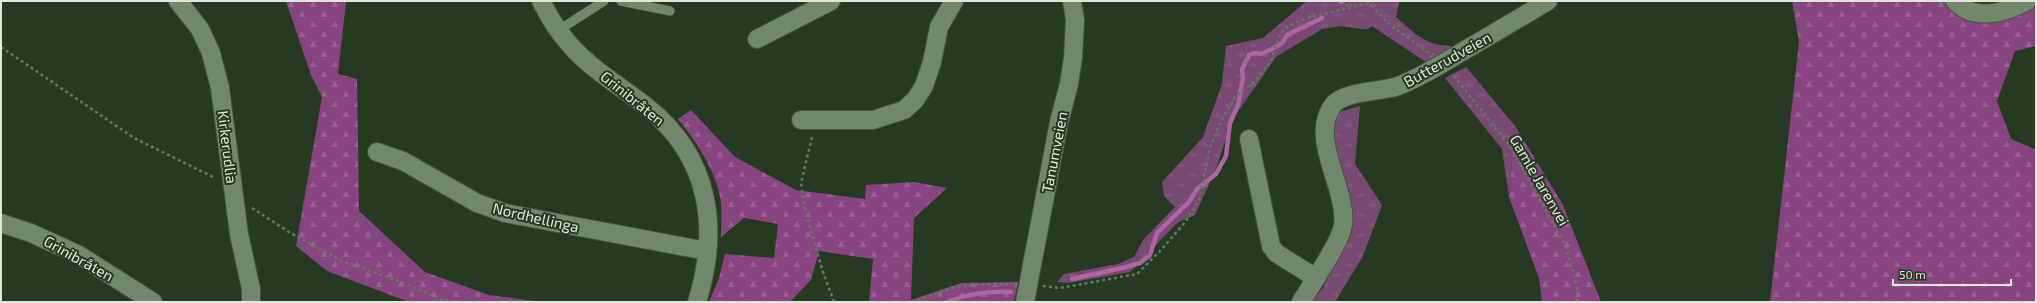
<svg xmlns="http://www.w3.org/2000/svg" width="2037" height="303" font-family="'Exo 2',sans-serif">
	<style>
		.grass { fill: url(#grass-tufts) }
		.forest { fill: url(#forest-firs) }
		.lines { fill: none; stroke-linecap: round; stroke-linejoin: round }
		.stream { stroke: #ac66a4; stroke-width: 4.5 }
		.service-casing { stroke: #44553f; stroke-width: 10 }
		.minor-casing { stroke: #44553f; stroke-width: 20 }
		.path { stroke: #667761; stroke-width: 2.5; stroke-dasharray: 3 3; stroke-linecap: butt }
		.service { stroke: #72886c; stroke-width: 9 }
		.minor { stroke: #72886c; stroke-width: 18 }
		.labels { text-anchor: middle; dominant-baseline: central; stroke-width: 4; stroke-linejoin: round; paint-order: stroke }
		.street-label { font-size: 15px; fill: #dde9da; stroke: #263a21 }
	</style>
	<defs>
		<pattern id="grass-tufts" width="24" height="20" patternUnits="userSpaceOnUse"><rect width="24" height="20" fill="#784973"/><path d="M3 7l-1-3M5 7V3M7 7l1-3M15 17l-1-3M17 17v-4M19 17l1-3" fill="none" stroke="#8b6386"/></pattern>
		<pattern id="forest-firs" width="22" height="20" patternUnits="userSpaceOnUse"><rect width="22" height="20" fill="#864480"/><path d="M5 1l3.5 6h-7zM16 11l3.5 6h-7z" fill="#975f91"/></pattern>
	</defs>
	<rect width="100%" height="100%" fill="#263a21"/>
	<g class="grass">
		<path d="M1307 1H1401L1399 3 1396 17C1414 33 1426 46 1452 46L1430 65 1372 26 1368 29H1361L1341 26 1322 29 1276 57 1232 120 1216 169 1195 215 1177 223 1130 272 1068 283 1057 282 1064 274 1118 264 1134 257 1143 240 1175 207 1164 196 1162 182 1203 137 1222 84 1226 46 1263 38Z"/>
		<polygon points="1466,67 1515,126 1509,197 1502,149 1445,78"/>
		<polygon points="1360,106 1355,164 1382,205 1363,256 1335,302 1311,302 1323,288 1348,234 1332,154 1332,124 1339,112"/>
	</g>
	<g class="forest">
		<polygon points="286,1 346,1 338,74 357,79 359,211 425,272 489,295 543,302 409,302 327,271 296,246 322,97 311,75"/>
		<polygon points="1792,1 1967,1 1981,23 2029,1 2036,1 2036,46 2015,51 1997,101 2011,139 2036,150 2036,302 1770,302 1799,42"/>
		<path d="M691 110 735 157 796 190 865 199 866 185 914 182 947 188 914 218 911 300 961 283 1018 282 1014 302H869L873 259 819 251 811 280 790 302H709L719 278 725 254 774 258 778 224 744 218 721 237C721 226 722 214 721 203 718 174 696 141 678 119Z"/>
		<polygon points="1515,126 1563,205 1601,302 1542,302 1539,278 1509,197"/>
	</g>
	<g class="lines">
		<g class="stream">
			<polyline points="1341,2 1343,1"/>
			<polyline points="1072,279 1126,267 1140,263 1150,255 1157,233 1189,202 1197,189 1216,174 1222,163 1226,156 1230,123 1238,105 1243,78 1242,69 1249,55 1254,53 1261,54 1276,47 1282,43 1287,35 1322,18"/>
			<path d="M947 302C967 294 990 291 1011 292"/>
		</g>
		<g class="service-casing">
			<g id="service">
				<polyline points="621,1 670,11"/>
				<polyline points="559,30 604,1"/>
			</g>
		</g>
		<g class="minor-casing">
			<g id="minor">
				<polyline points="178,1 200,29 211,53 220,88 239,234 251,289 251,302"/>
				<path d="M541 1C549 17 559 33 571 46 591 69 623 88 647 107 710 157 720 228 697 302"/>
				<path d="M1955 1C1974 22 2005 13 2027 1"/>
				<polyline points="757,39 831,1"/>
				<polyline points="801,120 873,120 904,110 915,100 924,86 932,62 939,27 954,1"/>
				<polyline points="1249,139 1271,246 1276,253 1316,278"/>
				<polyline points="377,152 403,161 477,203 505,213 707,251"/>
				<polyline points="1,223 31,233 79,255 153,302"/>
				<polyline points="1025,302 1059,122 1069,84 1073,58 1075,20 1072,1"/>
				<path d="M1301 302C1311 285 1341 242 1343 225 1348 189 1308 138 1333 105 1343 91 1381 92 1398 86 1422 77 1443 63 1465 50 1493 34 1521 17 1548 1"/>
			</g>
		</g>
		<g class="path">
			<polyline points="1367,1 1390,25 1429,53"/>
			<polyline points="1,47 134,138 215,178"/>
			<polyline points="1454,76 1512,149 1566,247 1577,286 1577,302"/>
			<polyline points="812,137 801,183 804,205 822,269 834,302"/>
			<polyline points="252,208 289,232 342,261 396,280 443,300 455,302"/>
			<polyline points="1043,286 1060,288 1137,274 1162,249 1186,221 1199,200 1210,148 1219,125 1235,97 1255,81 1271,61 1278,40 1283,31 1288,26 1308,18 1368,3"/>
			<polyline points="912,302 952,288 969,285 1012,284"/>
		</g>
		<use href="#service" class="service"/>
		<use href="#minor" class="minor"/>
	</g>
	<g class="labels">
		<g class="street-label">
			<text transform="translate(1447 59) rotate(-29)">Butterudveien</text>
			<text transform="translate(633 98) rotate(39)">Grinibråten</text>
			<text transform="translate(228 147) rotate(83)">Kirkerudlia</text>
			<text transform="translate(1054 152) rotate(-79)">Tanumveien</text>
			<text transform="translate(1540 180) rotate(60)">Gamle Jarenvei</text>
			<text transform="translate(536 217) rotate(13)">Nordhellinga</text>
			<text transform="translate(79 258) rotate(29)">Grinibråten</text>
		</g>
	</g>
	<rect width="2037" height="303" fill="none" stroke="#dde9da" stroke-width="4"/>
	<path d="M1893 279v6h118v-6" fill="none" stroke="#dde9da" stroke-width="2"/>
	<text x="1899" y="279" font-size="12" fill="#dde9da" stroke="#263a21" stroke-width="3" paint-order="stroke">50 m</text>
</svg>
